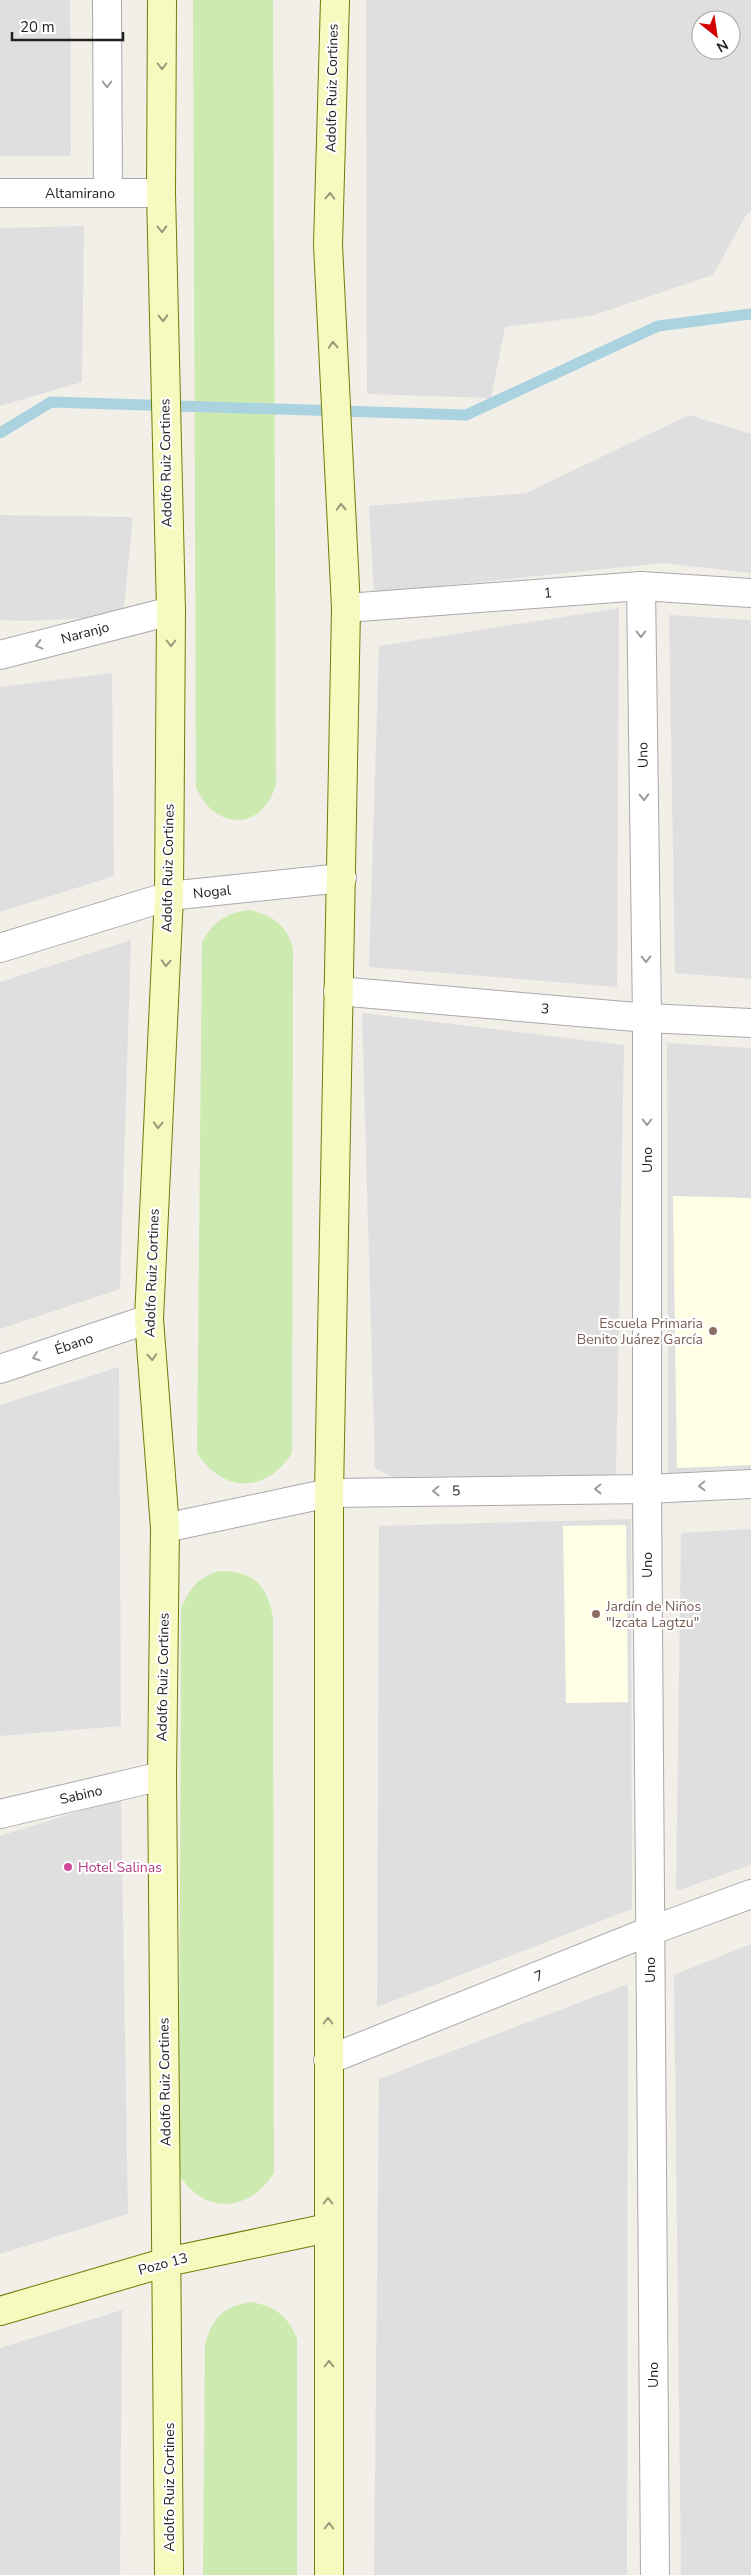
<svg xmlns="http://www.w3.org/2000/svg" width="751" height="2575" font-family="'Nunito Sans',sans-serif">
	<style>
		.residential { fill: #e0dfdf; fill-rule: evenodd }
		.education { fill: #ffffe5 }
		.grass { fill: #cdebb0 }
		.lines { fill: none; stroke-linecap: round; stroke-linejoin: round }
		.stream { stroke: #aad3df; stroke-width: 11 }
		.street-casing { stroke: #a9a9a9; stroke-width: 30 }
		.secondary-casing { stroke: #707d05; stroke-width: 30 }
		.street { stroke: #fff; stroke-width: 28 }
		.secondary { stroke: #f7fabf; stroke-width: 28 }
		.oneway { stroke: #979978 }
		.oneway2 { stroke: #9c9c9c }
		.education-dot { fill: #8d6e63; stroke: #fff; stroke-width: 2 }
		.hotel-dot { fill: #d1479c; stroke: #fff; stroke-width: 2 }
		.labels { text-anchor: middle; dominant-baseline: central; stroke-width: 4.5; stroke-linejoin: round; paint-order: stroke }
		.street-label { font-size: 14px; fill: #222; stroke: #fff }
		.education-label { font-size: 14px; fill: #785e54; stroke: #fff; text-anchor: end }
		.hotel-label { font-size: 14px; fill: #b23c85; stroke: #fff; text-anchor: start }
	</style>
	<rect width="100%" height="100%" fill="#f2efe9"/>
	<g class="residential">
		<polygon points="0,0 70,0 71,156 0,156"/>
		<path d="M366 0H751V211L746 215 713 275 591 316 505 327 491 398 367 394ZM701 20H731V50H701Z"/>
		<polygon points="84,226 82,382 0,406 0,228"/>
		<polygon points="689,415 751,434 751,573 663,563 374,593 369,506 526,493"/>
		<polygon points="0,515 133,517 123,616 25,621 0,620"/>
		<polygon points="619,608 617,987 369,967 379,646"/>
		<polygon points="669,615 751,620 751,979 675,973"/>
		<polygon points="112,673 114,876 0,912 0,687"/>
		<polygon points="131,940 120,1289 0,1329 0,982"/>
		<polygon points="362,1013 624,1045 616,1475 392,1477 375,1468"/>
		<polygon points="667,1043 751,1048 751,1469 668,1473"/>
		<polygon points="119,1367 121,1726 0,1736 0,1405"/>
		<polygon points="631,1519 632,1909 377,2007 379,1526"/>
		<polygon points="751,1529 751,1865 676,1891 681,1533"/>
		<polygon points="121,1798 128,2214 0,2254 0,1836"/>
		<polygon points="751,1944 751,2575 681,2575 674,1975"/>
		<polygon points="628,1984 627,2575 374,2575 379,2079"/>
		<polygon points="122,2310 120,2575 0,2575 0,2348"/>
	</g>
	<g class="education">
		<polygon points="673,1196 751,1198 751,1465 677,1468"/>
		<polygon points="626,1525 628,1702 566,1703 563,1526"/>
	</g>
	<g class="grass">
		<path d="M193 0H273L276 784C263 832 214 831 196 787Z"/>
		<path d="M250 910C273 916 286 925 293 948L292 1453C266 1494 223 1493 197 1453L202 942C213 922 227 912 250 910Z"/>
		<path d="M218 1571C252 1570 268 1585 273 1618L274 2173C249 2213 203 2215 179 2174L181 1608C191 1586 196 1580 218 1571Z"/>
		<path d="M251 2302C275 2306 288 2316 297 2339V2575H203L205 2343C214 2316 223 2307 251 2302Z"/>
	</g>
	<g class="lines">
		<polyline class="stream" points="0,433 51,402 466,415 658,326 751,314"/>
		<g class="street-casing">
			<g id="street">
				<polyline points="107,0 108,193"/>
				<polyline points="0,193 161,193"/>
				<polyline points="641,586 647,1018 647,1489 655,2575"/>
				<polyline points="346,608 641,586 751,593"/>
				<polyline points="0,655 171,611"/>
				<polyline points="0,948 169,896 342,878"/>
				<polyline points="338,991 647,1018 751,1023"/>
				<polyline points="0,1369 149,1319"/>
				<polyline points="165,1528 329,1493 647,1489 751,1484"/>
				<polyline points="0,1814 162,1776"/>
				<polyline points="328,2060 650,1931 751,1894"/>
			</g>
		</g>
		<g class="secondary-casing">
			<g id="secondary">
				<polyline points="162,0 161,193 171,611 169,896 149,1319 165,1528 162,1776 169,2575"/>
				<polyline points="0,2311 167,2262 328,2228"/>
				<polyline points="329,2575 329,1493 346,608 328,245 335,0"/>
			</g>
		</g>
		<use href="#street" class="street"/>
		<use href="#secondary" class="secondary"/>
	</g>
	<defs><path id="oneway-chevron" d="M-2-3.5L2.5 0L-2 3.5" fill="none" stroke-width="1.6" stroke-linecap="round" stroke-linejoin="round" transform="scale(1.25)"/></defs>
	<g class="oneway">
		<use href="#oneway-chevron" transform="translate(162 66) rotate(90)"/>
		<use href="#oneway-chevron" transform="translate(330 196) rotate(-89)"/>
		<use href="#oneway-chevron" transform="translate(162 229) rotate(89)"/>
		<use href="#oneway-chevron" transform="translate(163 318) rotate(89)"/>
		<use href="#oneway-chevron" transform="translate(333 345) rotate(-93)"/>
		<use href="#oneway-chevron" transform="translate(341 507) rotate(-93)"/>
		<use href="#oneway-chevron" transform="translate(171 643) rotate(90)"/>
		<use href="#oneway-chevron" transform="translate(166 963) rotate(93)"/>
		<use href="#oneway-chevron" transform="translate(158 1125) rotate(93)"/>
		<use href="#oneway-chevron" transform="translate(152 1357) rotate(86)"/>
		<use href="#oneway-chevron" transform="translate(328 2021) rotate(-90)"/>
		<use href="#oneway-chevron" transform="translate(328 2201) rotate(-90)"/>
		<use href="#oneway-chevron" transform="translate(329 2364) rotate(-90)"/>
		<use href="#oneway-chevron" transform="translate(329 2526) rotate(-90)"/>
	</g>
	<g class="oneway2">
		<use href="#oneway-chevron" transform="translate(107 84) rotate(90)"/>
		<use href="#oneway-chevron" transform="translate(641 634) rotate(89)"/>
		<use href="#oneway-chevron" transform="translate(39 645) rotate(165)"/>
		<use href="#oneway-chevron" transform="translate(644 797) rotate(89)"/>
		<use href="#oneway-chevron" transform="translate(646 959) rotate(89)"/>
		<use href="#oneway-chevron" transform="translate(647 1122) rotate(90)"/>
		<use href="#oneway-chevron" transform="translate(36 1357) rotate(161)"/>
		<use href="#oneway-chevron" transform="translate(702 1486) rotate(177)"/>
		<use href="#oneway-chevron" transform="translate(598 1489) rotate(179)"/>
		<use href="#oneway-chevron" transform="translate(436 1491) rotate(179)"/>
	</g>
	<g class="education-dot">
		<circle cx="713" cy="1331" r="5"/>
		<circle cx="596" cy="1614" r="5"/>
	</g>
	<circle class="hotel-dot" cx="68" cy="1867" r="5"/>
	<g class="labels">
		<g class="street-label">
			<text transform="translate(332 88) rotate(-89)">Adolfo Ruiz Cortines</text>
			<text x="80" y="193">Altamirano</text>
			<text transform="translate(166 463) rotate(-91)">Adolfo Ruiz Cortines</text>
			<text transform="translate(548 593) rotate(-4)">1</text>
			<text transform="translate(85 633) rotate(-15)">Naranjo</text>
			<text transform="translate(643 755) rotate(-91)">Uno</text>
			<text transform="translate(168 868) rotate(-89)">Adolfo Ruiz Cortines</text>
			<text transform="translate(212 892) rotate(-6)">Nogal</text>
			<text transform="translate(545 1009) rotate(5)">3</text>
			<text transform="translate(647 1160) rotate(-90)">Uno</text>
			<text transform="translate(152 1273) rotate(-88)">Adolfo Ruiz Cortines</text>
			<text transform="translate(74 1344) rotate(-19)">Ébano</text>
			<text transform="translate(456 1491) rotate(-1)">5</text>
			<text transform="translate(647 1565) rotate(-90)">Uno</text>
			<text transform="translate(163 1677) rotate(-89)">Adolfo Ruiz Cortines</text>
			<text transform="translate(81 1795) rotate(-13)">Sabino</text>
			<text transform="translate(650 1970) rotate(-90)">Uno</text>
			<text transform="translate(539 1976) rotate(-22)">7</text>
			<text transform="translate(165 2082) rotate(-91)">Adolfo Ruiz Cortines</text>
			<text transform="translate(163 2264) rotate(-15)">Pozo 13</text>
			<text transform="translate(653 2375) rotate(-90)">Uno</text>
			<text transform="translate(169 2487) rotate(-90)">Adolfo Ruiz Cortines</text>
		</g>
		<g class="education-label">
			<text x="703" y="1323">Escuela Primaria<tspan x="703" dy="16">Benito Juárez García</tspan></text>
			<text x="606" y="1606" text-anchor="start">Jardín de Niños<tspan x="606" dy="16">"Izcata Lagtzu"</tspan></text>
		</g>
		<g class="hotel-label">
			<text x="78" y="1867">Hotel Salinas</text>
		</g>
	</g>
	<g transform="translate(716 35) rotate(150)"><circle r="24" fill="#ffffff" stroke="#a7a7a7"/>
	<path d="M0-4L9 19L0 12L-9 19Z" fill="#d40000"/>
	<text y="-8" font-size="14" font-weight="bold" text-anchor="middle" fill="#222222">N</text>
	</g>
	<path d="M12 32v8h111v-8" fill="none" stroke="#222222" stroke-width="2.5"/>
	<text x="20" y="32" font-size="15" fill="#222222" stroke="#ffffff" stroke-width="4" paint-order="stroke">20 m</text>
</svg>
